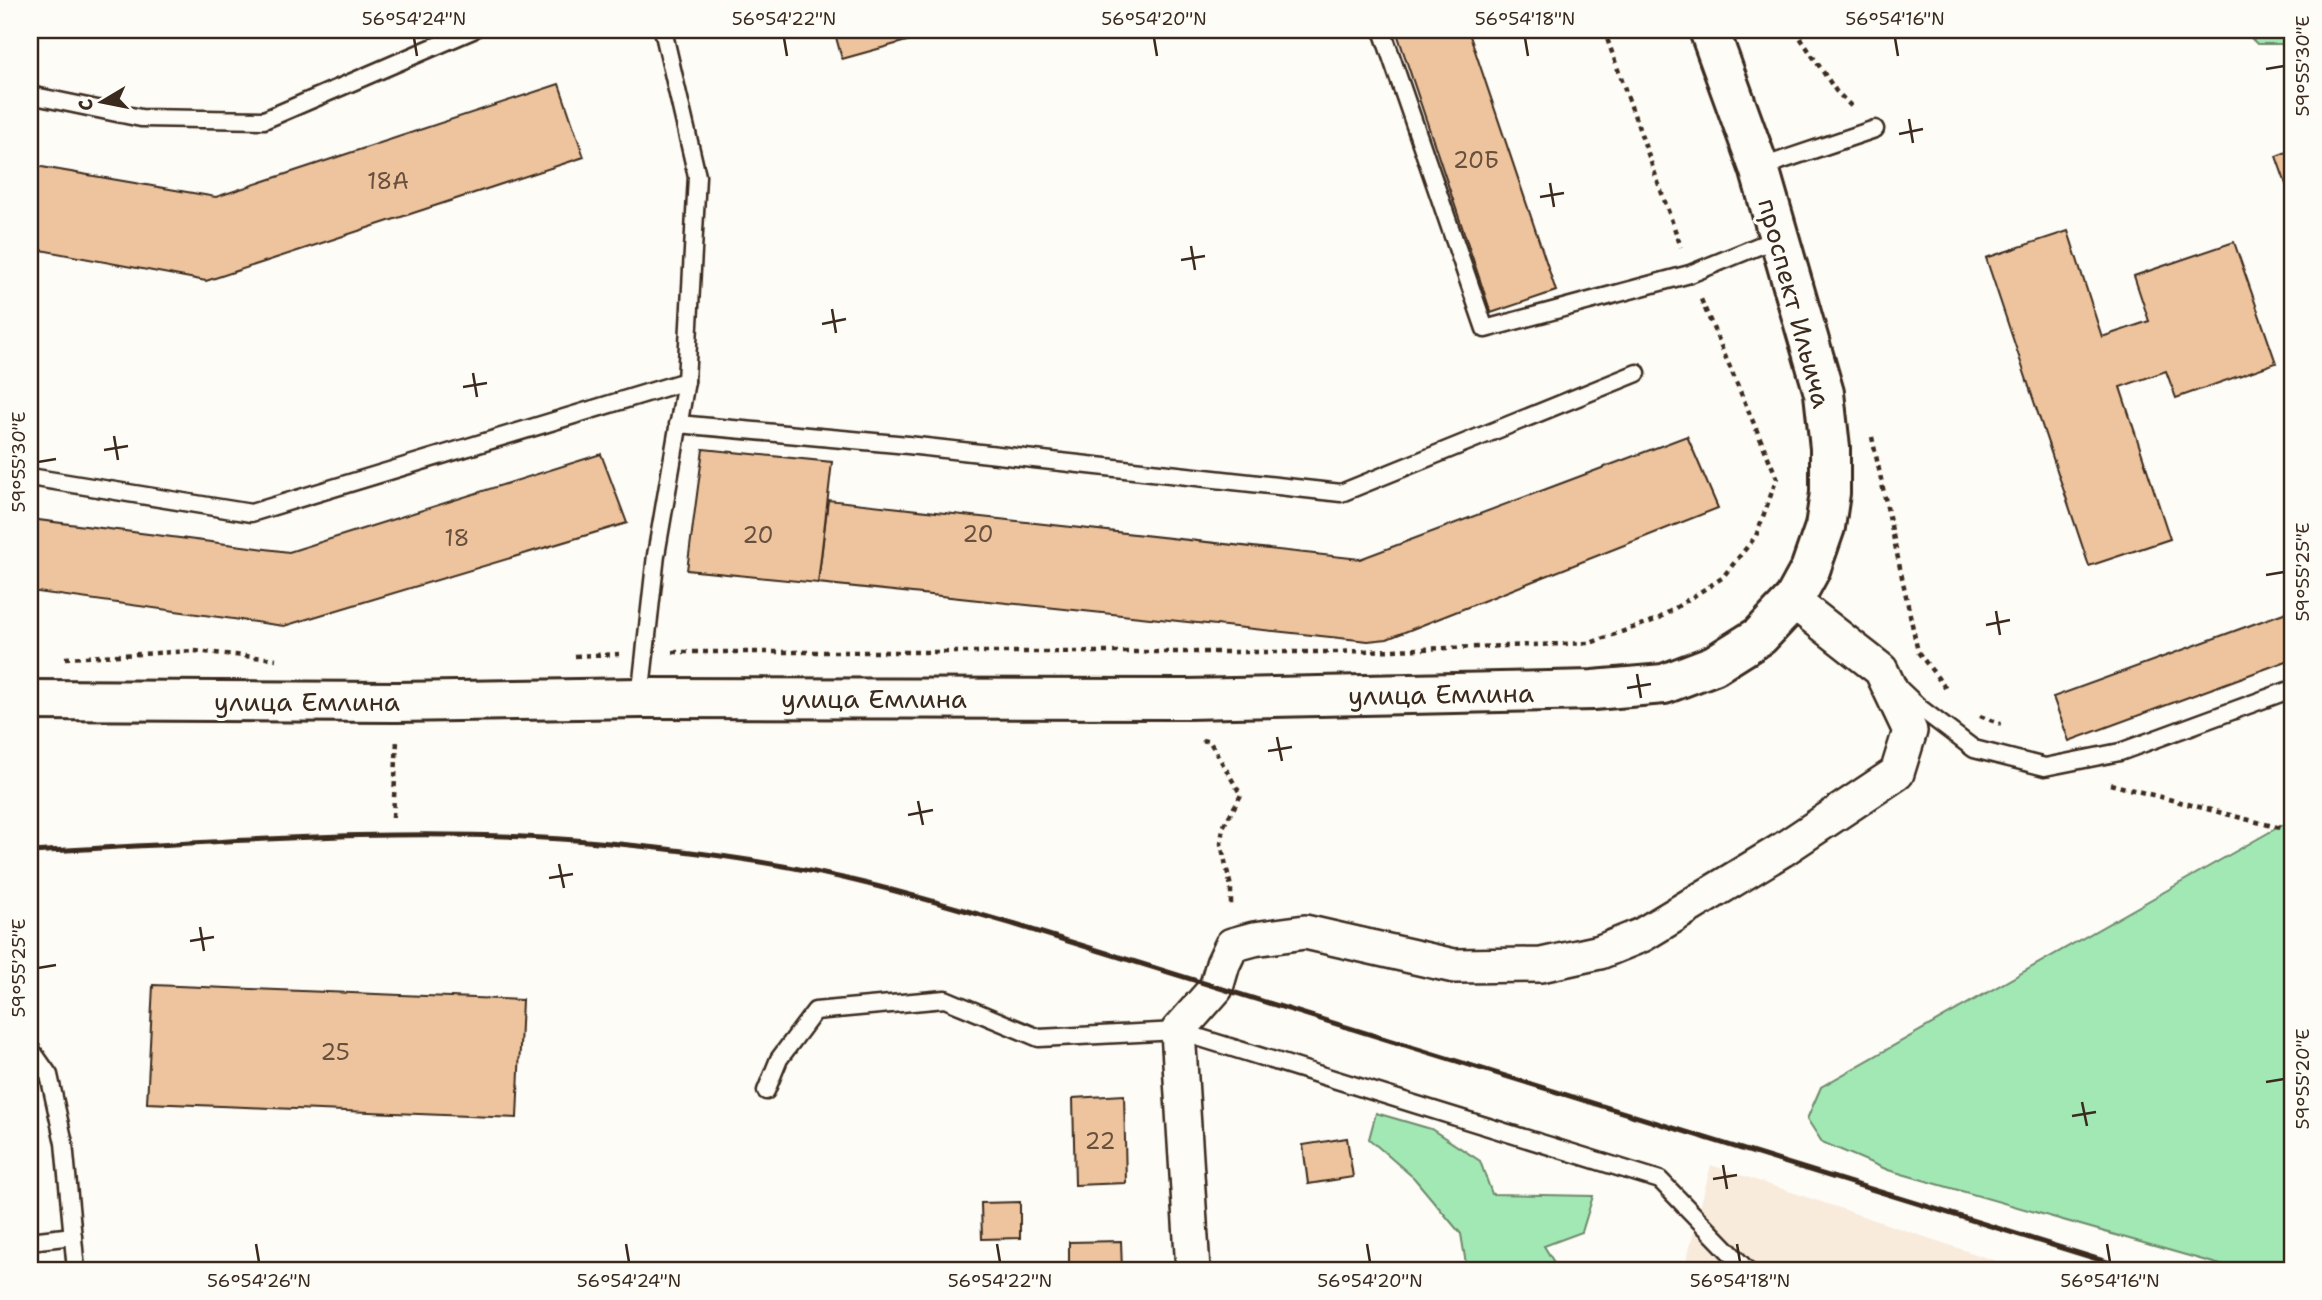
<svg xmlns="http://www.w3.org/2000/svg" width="2322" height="1300" font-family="'Shantell Sans',sans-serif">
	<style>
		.built { fill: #f8ebdc }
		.green { fill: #a2e8b5; stroke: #6e896a; stroke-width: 2 }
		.building { fill: #edc49d; stroke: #3b2a1e; stroke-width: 2 }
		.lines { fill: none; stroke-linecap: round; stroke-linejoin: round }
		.service-casing { stroke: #3b2a1e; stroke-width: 21 }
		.minor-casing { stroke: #3b2a1e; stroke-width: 38 }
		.tertiary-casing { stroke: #3b2a1e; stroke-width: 44 }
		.path { stroke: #3b2a1e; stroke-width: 4.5; stroke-dasharray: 5 5; stroke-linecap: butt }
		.service { stroke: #fdfcf7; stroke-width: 16 }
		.minor { stroke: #fdfcf7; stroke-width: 33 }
		.tertiary { stroke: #fdfcf7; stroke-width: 38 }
		.rail { stroke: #3b2a1e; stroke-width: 5 }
		.ticks { fill: none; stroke: #3b2a1e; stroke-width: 2.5 }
		.labels { text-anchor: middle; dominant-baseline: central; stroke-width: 6; stroke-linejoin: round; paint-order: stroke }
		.number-label { font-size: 23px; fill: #68503e }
		.street-label { font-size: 26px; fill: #3b2a1e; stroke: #fdfcf7 }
		.neatline { fill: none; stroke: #3b2a1e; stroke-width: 2.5 }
		.ticks-label { font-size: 18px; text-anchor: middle; fill: #3b2a1e }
	</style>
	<rect width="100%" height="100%" fill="#fdfcf7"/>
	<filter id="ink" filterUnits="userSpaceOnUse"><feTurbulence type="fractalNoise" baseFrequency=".0143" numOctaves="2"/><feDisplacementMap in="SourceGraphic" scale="14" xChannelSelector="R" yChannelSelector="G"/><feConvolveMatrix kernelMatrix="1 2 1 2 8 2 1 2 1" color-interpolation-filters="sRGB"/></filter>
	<g filter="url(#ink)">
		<polygon class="built" points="1711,1165 2023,1270 1684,1270"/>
		<g class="green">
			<polygon points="2243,30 2292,30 2292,44 2257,44"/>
			<polygon points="2282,825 2292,829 2292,1270 2238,1270 1888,1170 1822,1142 1807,1119 1821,1087"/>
			<polygon points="1376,1113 1431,1129 1480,1161 1492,1194 1593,1196 1582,1232 1544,1246 1555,1264 1592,1270 1467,1270 1461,1234 1414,1178 1369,1139"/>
		</g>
		<g class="building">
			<polygon points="834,30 946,30 842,59"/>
			<polygon points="1396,30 1468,30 1556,291 1491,313"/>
			<polygon points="559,84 584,157 206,281 30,248 30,165 216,197"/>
			<polygon points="2292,150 2292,201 2276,156"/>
			<polygon points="2068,231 2102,337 2149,321 2134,276 2234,242 2276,363 2176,398 2166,371 2120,387 2170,539 2089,566 1986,258"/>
			<polygon points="1687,436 1718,508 1387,639 1368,641 818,583 828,500 1360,559"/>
			<polygon points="703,449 832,462 818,583 687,570"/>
			<polygon points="601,454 627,523 284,626 30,591 30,519 289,552"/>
			<polygon points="2292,610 2292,659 2069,741 2053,697"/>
			<polygon points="153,985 522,1000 517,1118 147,1103"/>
			<polygon points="1124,1095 1126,1183 1075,1185 1073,1098"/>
			<polygon points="1347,1138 1353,1177 1308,1184 1303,1145"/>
			<polygon points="1020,1202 1020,1238 982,1239 981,1203"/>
			<polygon points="1121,1241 1122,1270 1069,1270 1069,1242"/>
		</g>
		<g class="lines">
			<g class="service-casing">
				<g id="service">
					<polyline points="1382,30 1485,329 1690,274 1778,238"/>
					<polyline points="30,95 141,118 264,120 473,30"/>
					<polyline points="1759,168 1875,129"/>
					<polyline points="678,424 908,445 1341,493 1637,373"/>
					<polyline points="30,477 251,513 686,381"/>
					<polyline points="1900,689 1920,708 1974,749 2045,767 2120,752 2292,689"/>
					<polyline points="640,698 656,555 686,381 697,176 663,30"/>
					<polyline points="30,1048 49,1075 64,1143 76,1270"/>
					<polyline points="766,1091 779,1059 815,1011 945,999 1039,1038 1178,1031 1660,1180 1747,1270"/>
					<polyline points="30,1241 73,1236"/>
				</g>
			</g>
			<g class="minor-casing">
				<polyline id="minor" points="1193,1270 1178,1031 1216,988 1223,964 1232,945 1254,939 1305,932 1454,966 1541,965 1600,952 1642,935 1782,850 1897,773 1910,731 1881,670 1793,601"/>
			</g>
			<g class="tertiary-casing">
				<polyline id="tertiary" points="30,700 397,702 640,698 1187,699 1593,690 1664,684 1714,665 1760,636 1793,601 1810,570 1825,527 1830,493 1830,448 1824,393 1759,168 1709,30"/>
			</g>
			<g class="path">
				<polyline points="1604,30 1681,247"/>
				<polyline points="1795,30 1836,91 1853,108"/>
				<polyline points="1872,437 1918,652 1947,690"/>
				<polyline points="673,652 1335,652 1590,643 1658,619 1722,578 1756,536 1777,478 1700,297"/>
				<polyline points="575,656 619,654"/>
				<polyline points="65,658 194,651 276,659"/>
				<polyline points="1980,716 2001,724"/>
				<polyline points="1202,740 1210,742 1241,795 1223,827 1221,844 1231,887 1231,907"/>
				<polyline points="2110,784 2292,831"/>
				<polyline points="393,817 397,740"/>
			</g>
			<use href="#service" class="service"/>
			<use href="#minor" class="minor"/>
			<use href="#tertiary" class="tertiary"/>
			<path class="rail" d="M30 852C211 843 394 826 575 840 672 848 773 860 868 884 917 896 967 911 1016 925L2133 1270"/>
		</g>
	</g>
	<path class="ticks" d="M414 38 417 56M784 38 787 56M1154 38 1157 56M1525 38 1528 56M1895 38 1898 56M2266 69 2284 66M1909 119 1913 143M1899 134 1923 129M1550 183 1554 207M1540 197 1564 193M1191 246 1195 270M1181 260 1205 256M832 309 836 333M822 324 846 319M473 373 477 397M463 387 487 383M114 436 118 460M104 450 128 446M38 462 56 459M2266 575 2284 572M1996 611 2000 635M1986 625 2010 620M1637 674 1641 698M1627 688 1651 684M1277 737 1282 761M1268 751 1292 747M918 801 923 825M908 815 933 810M559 864 564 888M549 878 573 874M200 927 204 951M190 941 214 937M38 968 56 965M2266 1082 2284 1079M2082 1102 2087 1126M2072 1116 2096 1112M1723 1165 1727 1189M1713 1179 1737 1175M256 1244 259 1262M626 1244 629 1262M997 1244 1000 1262M1367 1244 1370 1262M1737 1244 1740 1262M2107 1244 2110 1262"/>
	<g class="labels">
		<g class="number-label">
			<text x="1476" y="160">20Б</text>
			<text x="388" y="181">18А</text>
			<text x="978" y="534">20</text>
			<text x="758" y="535">20</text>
			<text x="457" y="538">18</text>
			<text x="335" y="1052">25</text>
			<text x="1100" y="1141">22</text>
		</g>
		<g class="street-label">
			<text transform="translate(1795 303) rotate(75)">проспект Ильича</text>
			<text transform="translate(1441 694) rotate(-1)">улица Емлина</text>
			<text x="874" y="698">улица Емлина</text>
			<text x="307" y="701">улица Емлина</text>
		</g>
	</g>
	<rect width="2322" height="1300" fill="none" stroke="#fdfcf7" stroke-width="77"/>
	<g transform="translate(102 102) rotate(260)" stroke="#fdfcf7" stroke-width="5" paint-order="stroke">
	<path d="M0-5L12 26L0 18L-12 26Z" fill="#3b2a1e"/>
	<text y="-10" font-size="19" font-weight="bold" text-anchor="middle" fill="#3b2a1e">С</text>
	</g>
	<rect x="38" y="38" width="2246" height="1224" class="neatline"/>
	<g class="ticks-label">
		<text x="414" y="25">56°54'24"N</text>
		<text x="784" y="25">56°54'22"N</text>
		<text x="1154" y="25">56°54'20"N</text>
		<text x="1525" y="25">56°54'18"N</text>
		<text x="1895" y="25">56°54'16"N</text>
		<text transform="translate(2303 66) rotate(-90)" y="6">59°55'30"E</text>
		<text transform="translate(19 462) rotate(-90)" y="6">59°55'30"E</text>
		<text transform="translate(2303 572) rotate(-90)" y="6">59°55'25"E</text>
		<text transform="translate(19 968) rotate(-90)" y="6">59°55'25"E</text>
		<text transform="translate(2303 1079) rotate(-90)" y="6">59°55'20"E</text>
		<text x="259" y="1287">56°54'26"N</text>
		<text x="629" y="1287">56°54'24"N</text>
		<text x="1000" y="1287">56°54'22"N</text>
		<text x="1370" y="1287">56°54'20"N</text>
		<text x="1740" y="1287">56°54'18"N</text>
		<text x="2110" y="1287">56°54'16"N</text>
	</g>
</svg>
